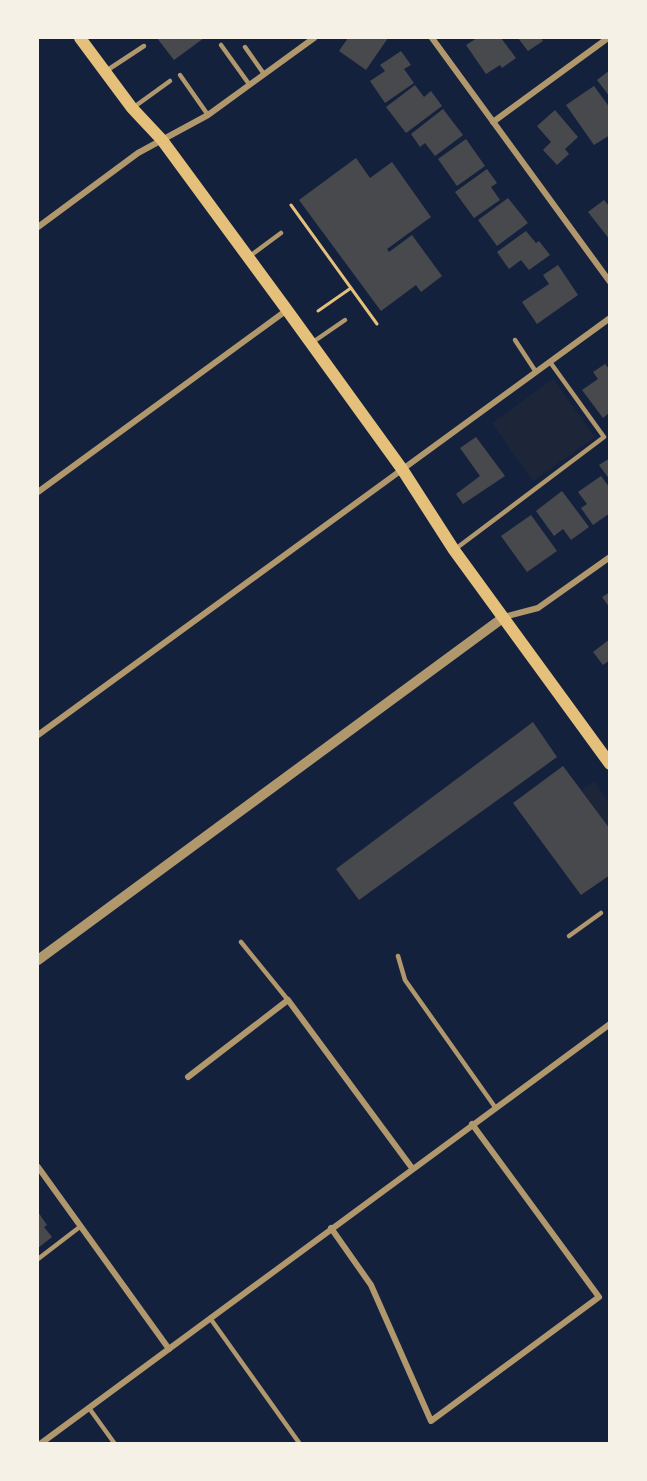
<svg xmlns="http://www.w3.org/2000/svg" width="647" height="1481" font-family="Helvetica,sans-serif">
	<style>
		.green { fill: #1d2539 }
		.building { fill: #48494c }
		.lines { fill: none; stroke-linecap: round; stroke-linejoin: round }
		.path { stroke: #e5c07b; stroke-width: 3 }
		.service { stroke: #b1986c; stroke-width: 4.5 }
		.minor { stroke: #b1986c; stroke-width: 6 }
		.tertiary { stroke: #b1986c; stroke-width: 10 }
		.secondary { stroke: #e5c07b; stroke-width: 12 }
	</style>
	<rect width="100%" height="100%" fill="#14213d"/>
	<g class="green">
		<polygon points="553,379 595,437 533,481 492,423"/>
		<polygon points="594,781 609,802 609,828 582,790"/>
	</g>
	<g class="building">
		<polygon points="157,38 204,38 174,60"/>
		<polygon points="348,38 388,38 366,70 339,51"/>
		<polygon points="477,38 501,38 516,58 502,68 500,65 486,74 466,45"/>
		<polygon points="518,38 541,38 543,41 528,51"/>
		<polygon points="401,51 411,65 404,69 414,83 385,103 370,81 385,71 380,65"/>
		<polygon points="610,70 610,97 597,80"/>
		<polygon points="415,85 424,97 431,91 442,106 406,133 386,107"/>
		<polygon points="594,86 610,108 610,135 594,145 566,105"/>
		<polygon points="443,109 463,135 435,156 425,143 420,147 411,134"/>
		<polygon points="555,110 578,137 565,149 569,154 557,165 543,150 551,142 537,126"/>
		<polygon points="466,139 485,166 457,186 438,159"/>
		<polygon points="356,158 370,178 392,162 431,217 387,249 389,252 412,235 442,276 421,292 416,285 381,311 299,200"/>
		<polygon points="487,169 497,183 491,187 500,200 474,218 455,192"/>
		<polygon points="508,198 528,223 497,246 478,220"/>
		<polygon points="604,200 610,207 610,240 588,212"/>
		<polygon points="526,231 536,243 539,241 550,255 529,270 521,260 509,269 497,252"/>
		<polygon points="558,265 578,295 537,324 522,302 549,284 543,275"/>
		<polygon points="605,364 610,370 610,412 603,418 582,390 598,379 593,372"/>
		<polygon points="476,437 505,476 463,504 456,494 480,476 460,448"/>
		<polygon points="610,458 610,480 599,465"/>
		<polygon points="601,476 610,488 610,513 593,525 581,508 587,504 578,492"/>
		<polygon points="562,491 589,527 571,540 563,529 554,536 536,511"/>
		<polygon points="531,515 557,551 527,572 501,536"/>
		<polygon points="610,592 610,608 602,597"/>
		<polygon points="610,639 610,660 603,665 593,652"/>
		<polygon points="533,722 557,757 359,900 336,869"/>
		<polygon points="563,766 610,829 610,875 581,895 513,803"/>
		<polygon points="38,1212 47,1225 44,1227 52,1237 38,1248"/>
	</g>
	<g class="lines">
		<g class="path">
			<polyline points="291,205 377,324"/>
			<polyline points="318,311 351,288"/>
		</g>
		<g class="service">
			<polyline points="221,45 249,84"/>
			<polyline points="245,47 264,74"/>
			<polyline points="106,71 144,46"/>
			<polyline points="180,75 208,115"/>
			<polyline points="134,107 170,81"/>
			<polyline points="250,256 281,233"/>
			<polyline points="515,340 536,372"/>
			<polyline points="313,342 345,320"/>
			<polyline points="454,550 604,437 550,362"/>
			<polyline points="569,936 601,913"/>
			<polyline points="241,942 288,1000"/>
			<polyline points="398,956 405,980 495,1107"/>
			<polyline points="38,1259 81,1226"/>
			<polyline points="210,1318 300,1444"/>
			<polyline points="89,1408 115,1444"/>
		</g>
		<g class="minor">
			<polyline points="432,38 610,282"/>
			<polyline points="493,122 608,38"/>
			<polyline points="38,227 138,153 208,115 314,38"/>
			<polyline points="38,492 287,310"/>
			<polyline points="504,617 538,608 610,557"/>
			<polyline points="38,735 610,318"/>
			<polyline points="188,1077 288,1000 412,1168"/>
			<polyline points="38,1167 169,1349"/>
			<polyline points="331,1228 371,1285 431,1421 599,1297 472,1124"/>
			<polyline points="40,1444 610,1024"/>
		</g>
		<polyline class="tertiary" points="38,960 504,617"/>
		<polyline class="secondary" points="80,38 132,108 162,140 287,310 402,469 454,550 610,764"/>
	</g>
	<rect width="647" height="1481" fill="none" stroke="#f6f1e7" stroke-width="78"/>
</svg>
